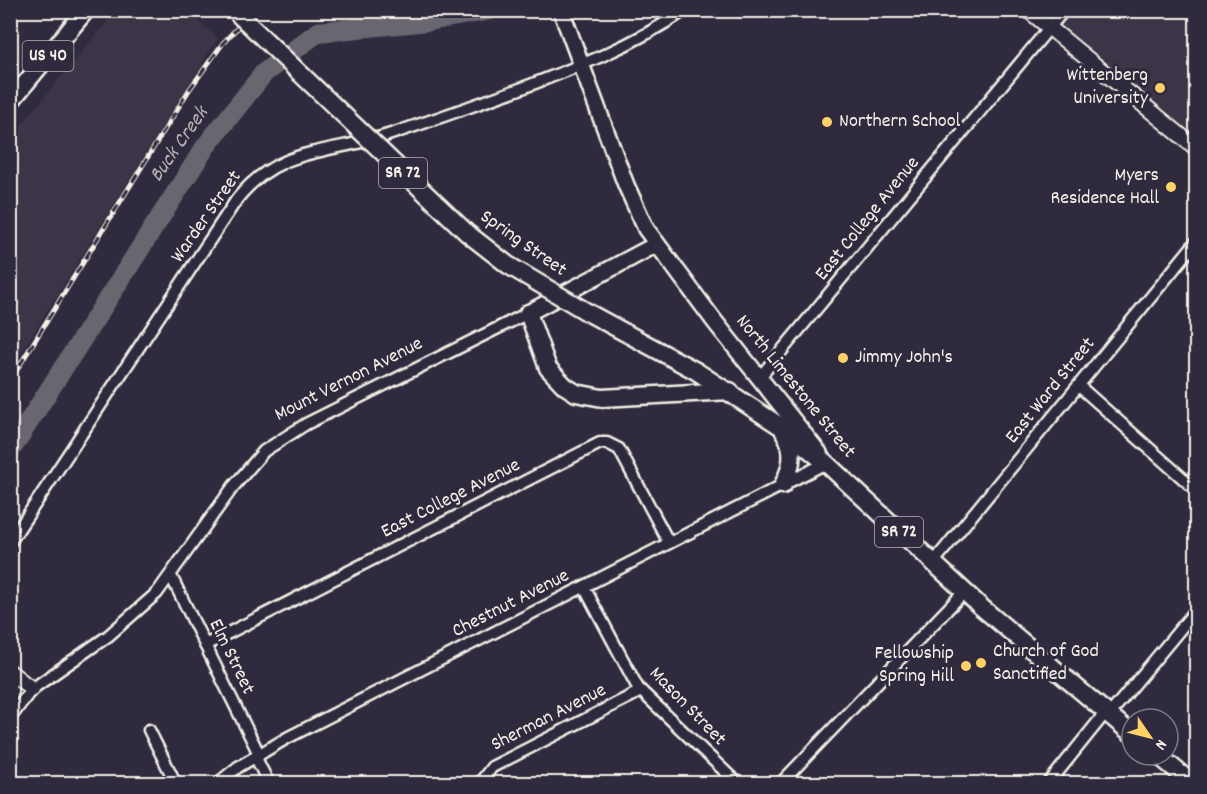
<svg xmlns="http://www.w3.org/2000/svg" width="1207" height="794" font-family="Dekko,sans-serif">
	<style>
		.built { fill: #3b3647 }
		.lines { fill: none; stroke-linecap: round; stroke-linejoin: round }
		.river { stroke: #6a6670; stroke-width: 20 }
		.minor-casing { stroke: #f4f1e8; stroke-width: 15 }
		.tertiary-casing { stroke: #f4f1e8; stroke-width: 18 }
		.secondary-casing { stroke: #f4f1e8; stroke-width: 20 }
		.primary-casing { stroke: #f4f1e8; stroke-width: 21 }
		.minor { stroke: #2f2a3d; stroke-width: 10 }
		.tertiary { stroke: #2f2a3d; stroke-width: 14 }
		.secondary { stroke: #2f2a3d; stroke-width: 15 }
		.primary { stroke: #2f2a3d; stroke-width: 16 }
		.rail-casing { stroke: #f4f1e8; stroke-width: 5 }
		.rail { stroke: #2f2a3d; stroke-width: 3; stroke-dasharray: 9; stroke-linecap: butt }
		.primary-bridge-casing { stroke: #f4f1e8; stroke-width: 21; stroke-linecap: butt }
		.primary-bridge { stroke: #2f2a3d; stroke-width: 16 }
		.poi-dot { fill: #ffd166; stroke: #2f2a3d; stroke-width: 2 }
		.labels { text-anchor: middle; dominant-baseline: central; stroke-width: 6; stroke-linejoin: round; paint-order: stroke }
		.shield { fill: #2f2a3d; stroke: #b9b5b5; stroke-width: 1.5 }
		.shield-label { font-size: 18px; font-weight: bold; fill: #f4f1e8 }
		.poi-label { font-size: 20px; fill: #f4f1e8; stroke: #2f2a3d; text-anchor: end }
		.street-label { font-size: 20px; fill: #f4f1e8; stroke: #2f2a3d }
		.water-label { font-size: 21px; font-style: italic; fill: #b6b2b2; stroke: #2f2a3d }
	</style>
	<rect width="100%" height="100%" fill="#2f2a3d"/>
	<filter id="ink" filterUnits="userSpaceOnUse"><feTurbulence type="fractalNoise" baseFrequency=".0167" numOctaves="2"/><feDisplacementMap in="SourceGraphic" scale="12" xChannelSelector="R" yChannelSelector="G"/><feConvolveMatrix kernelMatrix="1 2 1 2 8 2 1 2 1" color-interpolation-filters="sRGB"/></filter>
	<g filter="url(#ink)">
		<g class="built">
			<polygon points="115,11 188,11 218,38 11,369 11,138"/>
			<polygon points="1064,11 1196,11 1196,148 1049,28"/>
		</g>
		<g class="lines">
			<polyline class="river" points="10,451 206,146 264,73 318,32 429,21 490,10"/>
			<g class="minor-casing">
				<g id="minor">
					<polyline points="760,377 1064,10"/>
					<polyline points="1079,386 1196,490"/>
					<path d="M10 542 237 199C279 146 329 154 388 135 431 121 474 105 517 90 575 68 633 46 685 10"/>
					<polyline points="933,563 1196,242"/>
					<polyline points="171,576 259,754"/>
					<polyline points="584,587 638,688 738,784"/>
					<polyline points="205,645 600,443 607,443 619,449 669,543"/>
					<polyline points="1109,715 1196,610"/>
					<polyline points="10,718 32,689 108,636 157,593 233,487 264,451 306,424 528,313"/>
					<polyline points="149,730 176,784"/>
					<polyline points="255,756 269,784"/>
					<polyline points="217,784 238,767 287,738 826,463"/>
					<polyline points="479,784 492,767 641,691"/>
					<polyline points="780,784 964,592"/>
					<polyline points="1048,784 1106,712"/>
				</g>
			</g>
			<g class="tertiary-casing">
				<g id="tertiary">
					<polyline points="1028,10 1196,148"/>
					<polyline points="10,672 32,689"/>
				</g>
			</g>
			<g class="secondary-casing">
				<g id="secondary">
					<polyline points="561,10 626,185 646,229 715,322 819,453"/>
					<polyline points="528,313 657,244"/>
				</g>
			</g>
			<g class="primary-casing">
				<g id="primary">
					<polyline points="10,102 86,10"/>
					<polyline points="587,312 696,371 780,426 826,463 980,606 1132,734"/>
					<polyline points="528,313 548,368 565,386 576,393 602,398 730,391"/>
					<path d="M783 485C792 467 796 450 784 432"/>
					<polyline points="1158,755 1193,784"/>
				</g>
			</g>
			<use href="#minor" class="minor"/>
			<use href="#tertiary" class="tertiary"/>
			<use href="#secondary" class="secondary"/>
			<use href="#primary" class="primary"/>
			<g class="rail-casing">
				<polyline id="rail" points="10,381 189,90 223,43 254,10"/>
			</g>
			<use href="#rail" class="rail"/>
			<g class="primary-bridge-casing">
				<polyline id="primary-bridge" points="237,13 467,233 508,265 587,312"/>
			</g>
			<use href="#primary-bridge" class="primary-bridge"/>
		</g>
	</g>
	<g class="poi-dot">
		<circle cx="1160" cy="88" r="6"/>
		<circle cx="827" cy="122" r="6"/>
		<circle cx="1171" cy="187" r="6"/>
		<circle cx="843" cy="358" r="6"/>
		<circle cx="981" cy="663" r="6"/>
		<circle cx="966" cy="666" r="6"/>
	</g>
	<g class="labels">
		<g class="shield">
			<rect x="22.5" y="41" width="51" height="30" rx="4.5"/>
			<rect x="379" y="158" width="48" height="30" rx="4.5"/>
			<rect x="875" y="517" width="48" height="30" rx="4.5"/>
		</g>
		<g class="shield-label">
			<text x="48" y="56">US 40</text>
			<text x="403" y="173">SR 72</text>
			<text x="899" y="532">SR 72</text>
		</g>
		<g class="poi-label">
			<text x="1148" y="76">Wittenberg<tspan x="1148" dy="23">University</tspan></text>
			<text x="839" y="122" text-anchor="start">Northern School</text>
			<text x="1159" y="176">Myers<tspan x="1159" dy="23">Residence Hall</tspan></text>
			<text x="855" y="358" text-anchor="start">Jimmy John's</text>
			<text x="993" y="652" text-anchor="start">Church of God<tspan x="993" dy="23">Sanctified</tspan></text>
			<text x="954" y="654">Fellowship<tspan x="954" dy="23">Spring Hill</tspan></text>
		</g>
		<g class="street-label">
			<text transform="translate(207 217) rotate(-55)">Warder Street</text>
			<text transform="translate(868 219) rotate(-51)">East College Avenue</text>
			<text transform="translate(523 244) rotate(35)">Spring Street</text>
			<text transform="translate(349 380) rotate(-27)">Mount Vernon Avenue</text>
			<text transform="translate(795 387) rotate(51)">North Limestone Street</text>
			<text transform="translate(1051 391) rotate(-51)">East Ward Street</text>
			<text transform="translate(451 499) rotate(-27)">East College Avenue</text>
			<text transform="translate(511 604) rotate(-27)">Chestnut Avenue</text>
			<text transform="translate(231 657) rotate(64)">Elm Street</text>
			<text transform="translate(687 707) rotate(46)">Mason Street</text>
			<text transform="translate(549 718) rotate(-27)">Sherman Avenue</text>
		</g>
		<g class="water-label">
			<text transform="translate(180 145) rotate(-55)">Buck Creek</text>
		</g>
	</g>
	<rect width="1207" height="794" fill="none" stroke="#2f2a3d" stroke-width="36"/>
	<rect x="18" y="18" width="1171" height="758" fill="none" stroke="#f4f1e8" stroke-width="2" filter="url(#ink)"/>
	<g transform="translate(1150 737) rotate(125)"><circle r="28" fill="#2f2a3d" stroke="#7e7a81" stroke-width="1.5"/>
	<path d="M0-4.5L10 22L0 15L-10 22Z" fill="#ffd166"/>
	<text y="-9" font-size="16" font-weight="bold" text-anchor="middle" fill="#f4f1e8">N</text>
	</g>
</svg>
